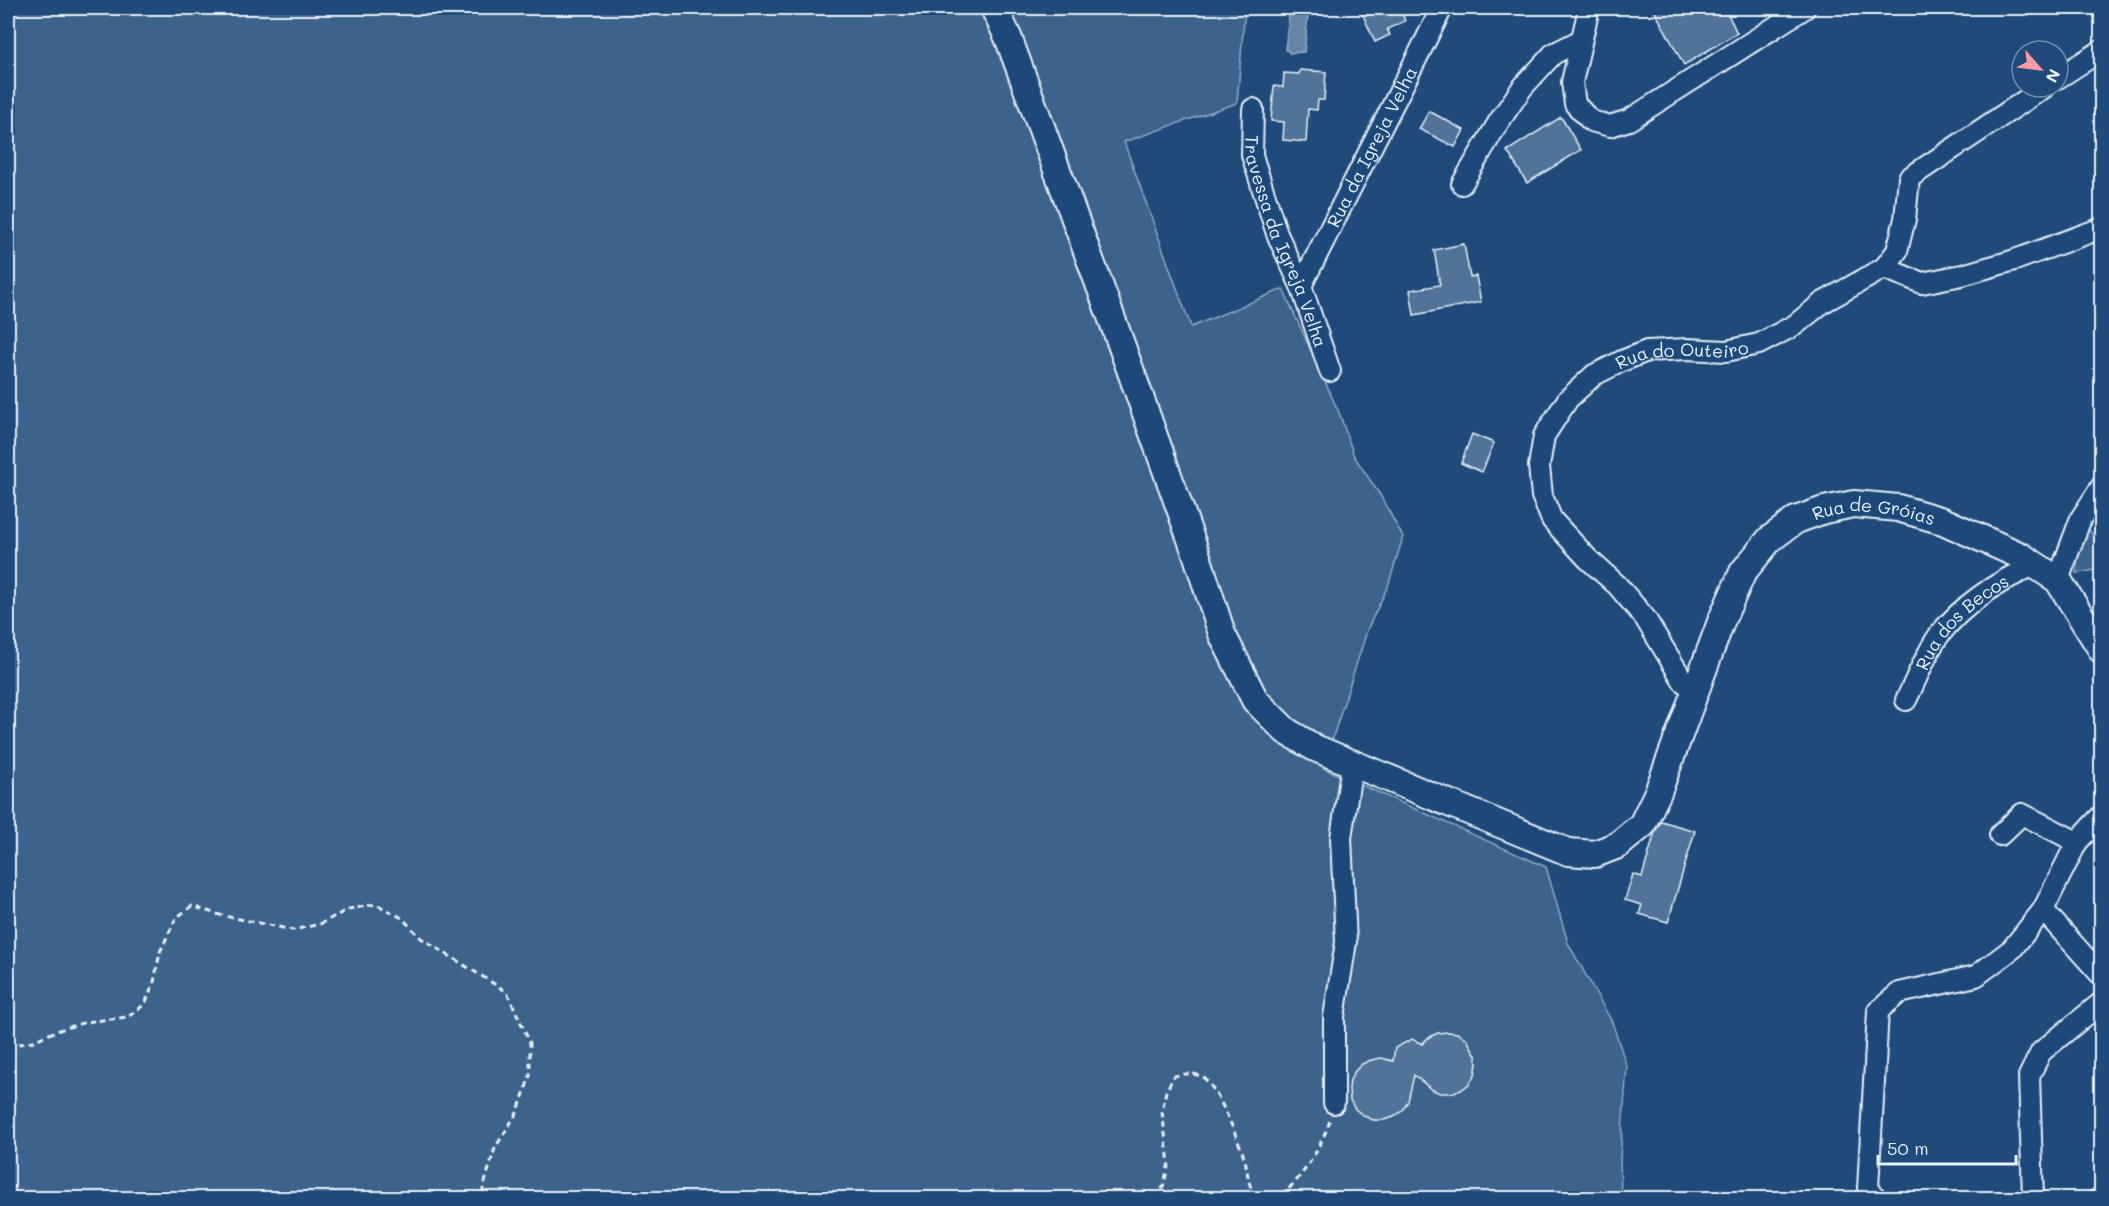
<svg xmlns="http://www.w3.org/2000/svg" width="2109" height="1206" font-family="Mali,sans-serif">
	<style>
		.green { fill: #3c628c; stroke: #92aac2; stroke-width: 1.5 }
		.water { fill: #6685a7; stroke: #9ab0c7; stroke-width: 1.5 }
		.building { fill: #517399; stroke: #e8f1f8; stroke-width: 1.5 }
		.lines { fill: none; stroke-linecap: round; stroke-linejoin: round }
		.minor-casing { stroke: #e8f1f8; stroke-width: 24 }
		.tertiary-casing { stroke: #e8f1f8; stroke-width: 30 }
		.path { stroke: #e8f1f8; stroke-width: 3; stroke-dasharray: 6 4.5; stroke-linecap: butt }
		.minor { stroke: #1f4a7a; stroke-width: 20 }
		.tertiary { stroke: #1f4a7a; stroke-width: 26 }
		.labels { text-anchor: middle; dominant-baseline: central; stroke-width: 4.5; stroke-linejoin: round; paint-order: stroke }
		.street-label { font-size: 18px; fill: #e8f1f8; stroke: #1f4a7a }
	</style>
	<rect width="100%" height="100%" fill="#1f4a7a"/>
	<filter id="ink" filterUnits="userSpaceOnUse"><feTurbulence type="fractalNoise" baseFrequency=".0167" numOctaves="2"/><feDisplacementMap in="SourceGraphic" scale="12" xChannelSelector="R" yChannelSelector="G"/><feConvolveMatrix kernelMatrix="1 2 1 2 8 2 1 2 1" color-interpolation-filters="sRGB"/></filter>
	<g filter="url(#ink)">
		<g class="green">
			<polygon points="8,8 1245,8 1237,103 1124,142 1191,327 1283,289 1340,415 1354,456 1380,495 1403,537 1388,586 1368,628 1323,768 1546,867 1568,943 1612,1022 1627,1067 1620,1158 1621,1198 8,1198"/>
			<polygon points="2088,529 2101,545 2101,569 2076,573 2079,550"/>
		</g>
		<polygon class="water" points="1289,14 1308,16 1304,52 1289,53 1289,51 1285,50"/>
		<g class="building">
			<polygon points="1376,8 1400,8 1405,21 1387,29 1390,35 1375,42 1362,13"/>
			<polygon points="1653,8 1725,8 1737,33 1684,65"/>
			<polygon points="1300,70 1326,72 1324,100 1318,100 1317,110 1308,109 1306,142 1283,140 1284,122 1271,121 1274,86 1283,87 1284,73 1299,74"/>
			<polygon points="1429,111 1464,130 1455,147 1419,129"/>
			<polygon points="1561,117 1581,150 1527,183 1507,151"/>
			<polygon points="1464,244 1470,277 1476,276 1481,302 1414,315 1410,290 1440,285 1434,250"/>
			<polygon points="1472,434 1494,443 1482,472 1461,463"/>
			<polygon points="1661,821 1695,831 1668,922 1639,914 1642,905 1625,900 1633,874 1642,877 1655,832"/>
			<polygon points="1448,1032 1457,1033 1466,1038 1476,1055 1477,1064 1475,1075 1469,1084 1461,1090 1451,1093 1440,1093 1431,1089 1414,1075 1408,1101 1403,1110 1394,1117 1384,1120 1373,1120 1364,1116 1355,1109 1350,1100 1349,1089 1350,1080 1355,1071 1362,1064 1371,1060 1381,1058 1393,1061 1395,1048 1412,1039 1422,1044 1429,1037 1438,1033"/>
		</g>
		<g class="lines">
			<g class="minor-casing">
				<g id="minor">
					<polyline points="1589,8 1572,82 1575,104 1591,121 1610,126 1629,120 1805,8"/>
					<polyline points="2058,78 2102,50"/>
					<path id="s1" d="M1253 109 1252 155 1277 234 1301 286 1330 371"/>
					<polyline points="1462,184 1498,123 1522,88 1553,54 1581,40"/>
					<polyline points="1884,268 1922,283 1962,275 2015,260 2102,228"/>
					<path id="s2" d="M1301 286 1442 8"/>
					<polyline points="2058,580 2081,518 2102,486"/>
					<path id="s3" d="M1697 690 1684 682 1645 618 1617 585 1588 559 1552 520 1542 496 1539 466 1544 436 1568 399 1594 375 1622 361 1647 351 1687 349 1726 351 1759 344 1795 325 1822 303 1884 268 1897 251 1905 219 1909 178 2045 87"/>
					<path id="s4" d="M1906 700C1916 681 1927 650 1940 634 1965 602 1999 581 2036 564"/>
					<polyline points="2000,835 2022,814 2077,842"/>
					<polyline points="2043,910 2102,976"/>
					<polyline points="1334,1103 1334,1017 1346,942 1341,838 1352,764"/>
					<polyline points="1876,1198 1868,1188 1878,1011 1899,993 1976,976 2012,949 2043,910 2077,842 2102,815"/>
					<polyline points="2033,1198 2029,1076 2041,1052 2102,1002"/>
					<polyline points="2100,1198 2102,1198"/>
				</g>
			</g>
			<g class="tertiary-casing">
				<g id="tertiary">
					<path id="s5" d="M994 8 1008 37 1116 330 1197 556 1222 634 1255 700 1286 731 1315 748 1568 852 1595 854 1618 845 1642 825 1658 792 1722 619 1743 572 1770 539 1796 520 1824 510 1854 504 1898 508 1943 521 2021 556 2058 580 2102 650"/>
				</g>
			</g>
			<g class="path">
				<polyline points="8,1045 28,1043 56,1031 86,1022 128,1017 145,1004 154,982 160,952 176,918 192,906 220,915 293,930 320,924 349,909 376,904 402,918 421,938 507,992 530,1043 530,1076 518,1111 495,1148 483,1189 483,1198"/>
				<path d="M1156 1198 1163 1187 1169 1163 1162 1112 1166 1091 1174 1076C1184 1074 1193 1072 1202 1077 1216 1083 1240 1144 1245 1160 1250 1180 1245 1182 1259 1198"/>
				<path d="M1260 1198C1265 1198 1271 1199 1275 1197 1297 1191 1324 1141 1330 1120"/>
			</g>
			<use href="#minor" class="minor"/>
			<use href="#tertiary" class="tertiary"/>
		</g>
	</g>
	<g class="labels">
		<g class="street-label">
			<text stroke="none"><textPath href="#s2" startOffset="156">Rua da Igreja Velha</textPath></text>
			<text stroke="none"><textPath href="#s1" startOffset="138">Travessa da Igreja Velha</textPath></text>
			<text stroke="none"><textPath href="#s3" startOffset="484">Rua do Outeiro</textPath></text>
			<text stroke="none"><textPath href="#s5" startOffset="1602">Rua de Gróias</textPath></text>
			<text stroke="none"><textPath href="#s4" startOffset="98">Rua dos Becos</textPath></text>
		</g>
	</g>
	<rect width="2109" height="1206" fill="none" stroke="#1f4a7a" stroke-width="30"/>
	<rect x="15" y="15" width="2079" height="1176" fill="none" stroke="#e8f1f8" stroke-width="2" filter="url(#ink)"/>
	<g transform="translate(2040 69) rotate(118)"><circle r="28" fill="#1f4a7a" stroke="#6f8dac" stroke-width="1.5"/>
	<path d="M0-4.5L10 22L0 15L-10 22Z" fill="#ff9aa2"/>
	<text y="-9" font-size="16" font-weight="bold" text-anchor="middle" fill="#e8f1f8">N</text>
	</g>
	<path d="M1878 1155v9h138v-9" fill="none" stroke="#e8f1f8" stroke-width="3"/>
	<text x="1887" y="1155" font-size="18" fill="#e8f1f8" stroke="#1f4a7a" stroke-width="4.5" paint-order="stroke">50 m</text>
</svg>
